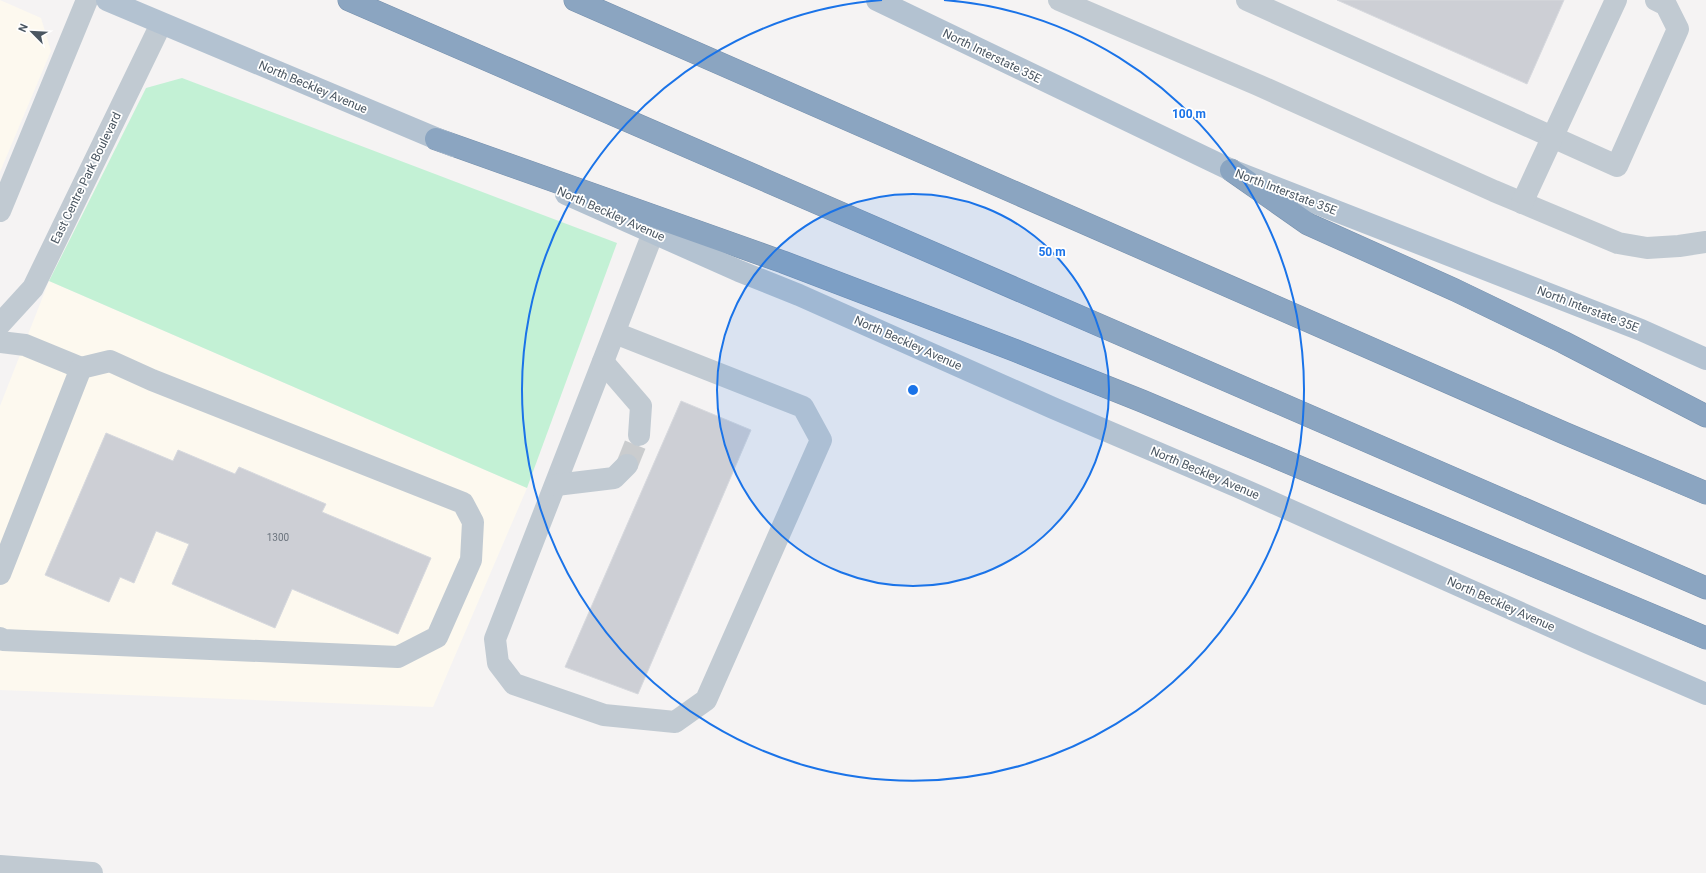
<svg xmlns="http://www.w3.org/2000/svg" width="1706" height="873" font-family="Roboto,sans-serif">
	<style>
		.commercial { fill: #fdf9ef }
		.green { fill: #c3f1d5 }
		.building { fill: #cdcfd5; stroke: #d7d9de }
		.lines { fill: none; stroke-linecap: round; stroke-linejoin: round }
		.minor-tunnel { stroke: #caccce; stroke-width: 22; stroke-dasharray: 22 11; stroke-linecap: butt }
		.highway-casing { stroke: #7690ad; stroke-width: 23 }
		.minor { stroke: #c1cad2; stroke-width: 22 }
		.major { stroke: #b3c2d1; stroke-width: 22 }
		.highway { stroke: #8ba5c1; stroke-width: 22 }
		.ring { fill: none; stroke: #1a73e8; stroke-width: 2 }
		.labels { text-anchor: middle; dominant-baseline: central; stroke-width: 3.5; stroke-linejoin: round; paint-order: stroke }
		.number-label { font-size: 10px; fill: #6b747e }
		.street-label { font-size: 12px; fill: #4a5661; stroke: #fff }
		.centre { fill: #1a73e8; stroke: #fff; stroke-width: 2 }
		.ring-label { font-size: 12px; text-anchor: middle; font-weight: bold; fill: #1a73e8; stroke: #fff; stroke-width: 3.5; stroke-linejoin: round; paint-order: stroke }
	</style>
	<rect width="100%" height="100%" fill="#f5f3f3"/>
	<g class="commercial">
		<polygon points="0,0 41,18 51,51 0,172"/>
		<polygon points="49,281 527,488 433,707 0,690 0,406"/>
	</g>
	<polygon class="green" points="182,78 617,243 527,488 49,281 146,88"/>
	<g class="building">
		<polygon points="1337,0 1564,0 1527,84"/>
		<polygon points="681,401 751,430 638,694 565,667"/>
		<polygon points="106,433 173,461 178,450 235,474 239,467 326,504 322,512 431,558 398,634 292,589 275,628 172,584 189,544 156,531 134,583 120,577 109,602 45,575"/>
	</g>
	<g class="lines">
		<polyline class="minor-tunnel" points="627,465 639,435"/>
		<g class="highway-casing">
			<g id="highway">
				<polyline points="349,0 1706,588"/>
				<polyline points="575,0 1564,433 1706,493"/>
				<polyline points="436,139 783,262 1014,350 1142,401 1706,638"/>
				<polyline points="1231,170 1308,224 1455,290 1563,342 1706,416"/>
			</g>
		</g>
		<g class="minor">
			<polyline points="1059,0 1258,85 1494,191 1618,243 1647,248 1679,246 1706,242"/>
			<polyline points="1247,0 1617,166 1678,29 1666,5 1656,0"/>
			<polyline points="1522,203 1616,0"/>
			<polyline points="0,211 87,0"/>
			<polyline points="0,324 33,288 161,24"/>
			<polyline points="615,333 803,407 821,440 706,700 675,722 604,715 514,684 498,663 495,639 653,233"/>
			<polyline points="0,342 25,345 81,368"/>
			<polyline points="603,362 641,406 639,435"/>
			<polyline points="556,485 614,478 627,465"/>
			<polyline points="0,574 81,368 110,361 152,380 463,503 473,522 471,560 437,637 398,657 3,640 0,638"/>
			<polyline points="0,866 92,873"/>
		</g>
		<g class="major">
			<polyline points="107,0 454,146"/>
			<polyline points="877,0 1231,170 1641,330 1706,359"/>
			<polyline points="566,194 739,271 799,295 1053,408 1238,487 1588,643 1706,694"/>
		</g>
		<use href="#highway" class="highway"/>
	</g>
	<circle cx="913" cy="390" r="196" fill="#1a73e8" fill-opacity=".12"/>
	<g class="ring">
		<circle cx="913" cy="390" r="196"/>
		<path d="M944 0A391 391 0 1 1 882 0"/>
	</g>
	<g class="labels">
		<g class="number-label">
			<text x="278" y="537">1300</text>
		</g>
		<g class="street-label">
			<text transform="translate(992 56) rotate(26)">North Interstate 35E</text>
			<text transform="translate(313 87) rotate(23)">North Beckley Avenue</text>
			<text transform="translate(86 178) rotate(-64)">East Centre Park Boulevard</text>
			<text transform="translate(1286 192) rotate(21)">North Interstate 35E</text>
			<text transform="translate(611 214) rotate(24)">North Beckley Avenue</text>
			<text transform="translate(1588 309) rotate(21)">North Interstate 35E</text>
			<text transform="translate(908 343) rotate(24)">North Beckley Avenue</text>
			<text transform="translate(1205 473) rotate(23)">North Beckley Avenue</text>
			<text transform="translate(1501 604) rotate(24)">North Beckley Avenue</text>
		</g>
	</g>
	<circle cx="913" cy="390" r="6" class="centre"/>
	<g class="ring-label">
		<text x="1189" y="118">100 m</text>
		<text x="1052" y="256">50 m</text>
	</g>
	<g transform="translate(32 32) rotate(294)" stroke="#ffffff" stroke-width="3" paint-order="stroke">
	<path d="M0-3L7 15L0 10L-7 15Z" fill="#4a5661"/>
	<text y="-6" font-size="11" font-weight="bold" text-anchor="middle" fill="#4a5661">N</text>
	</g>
</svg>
